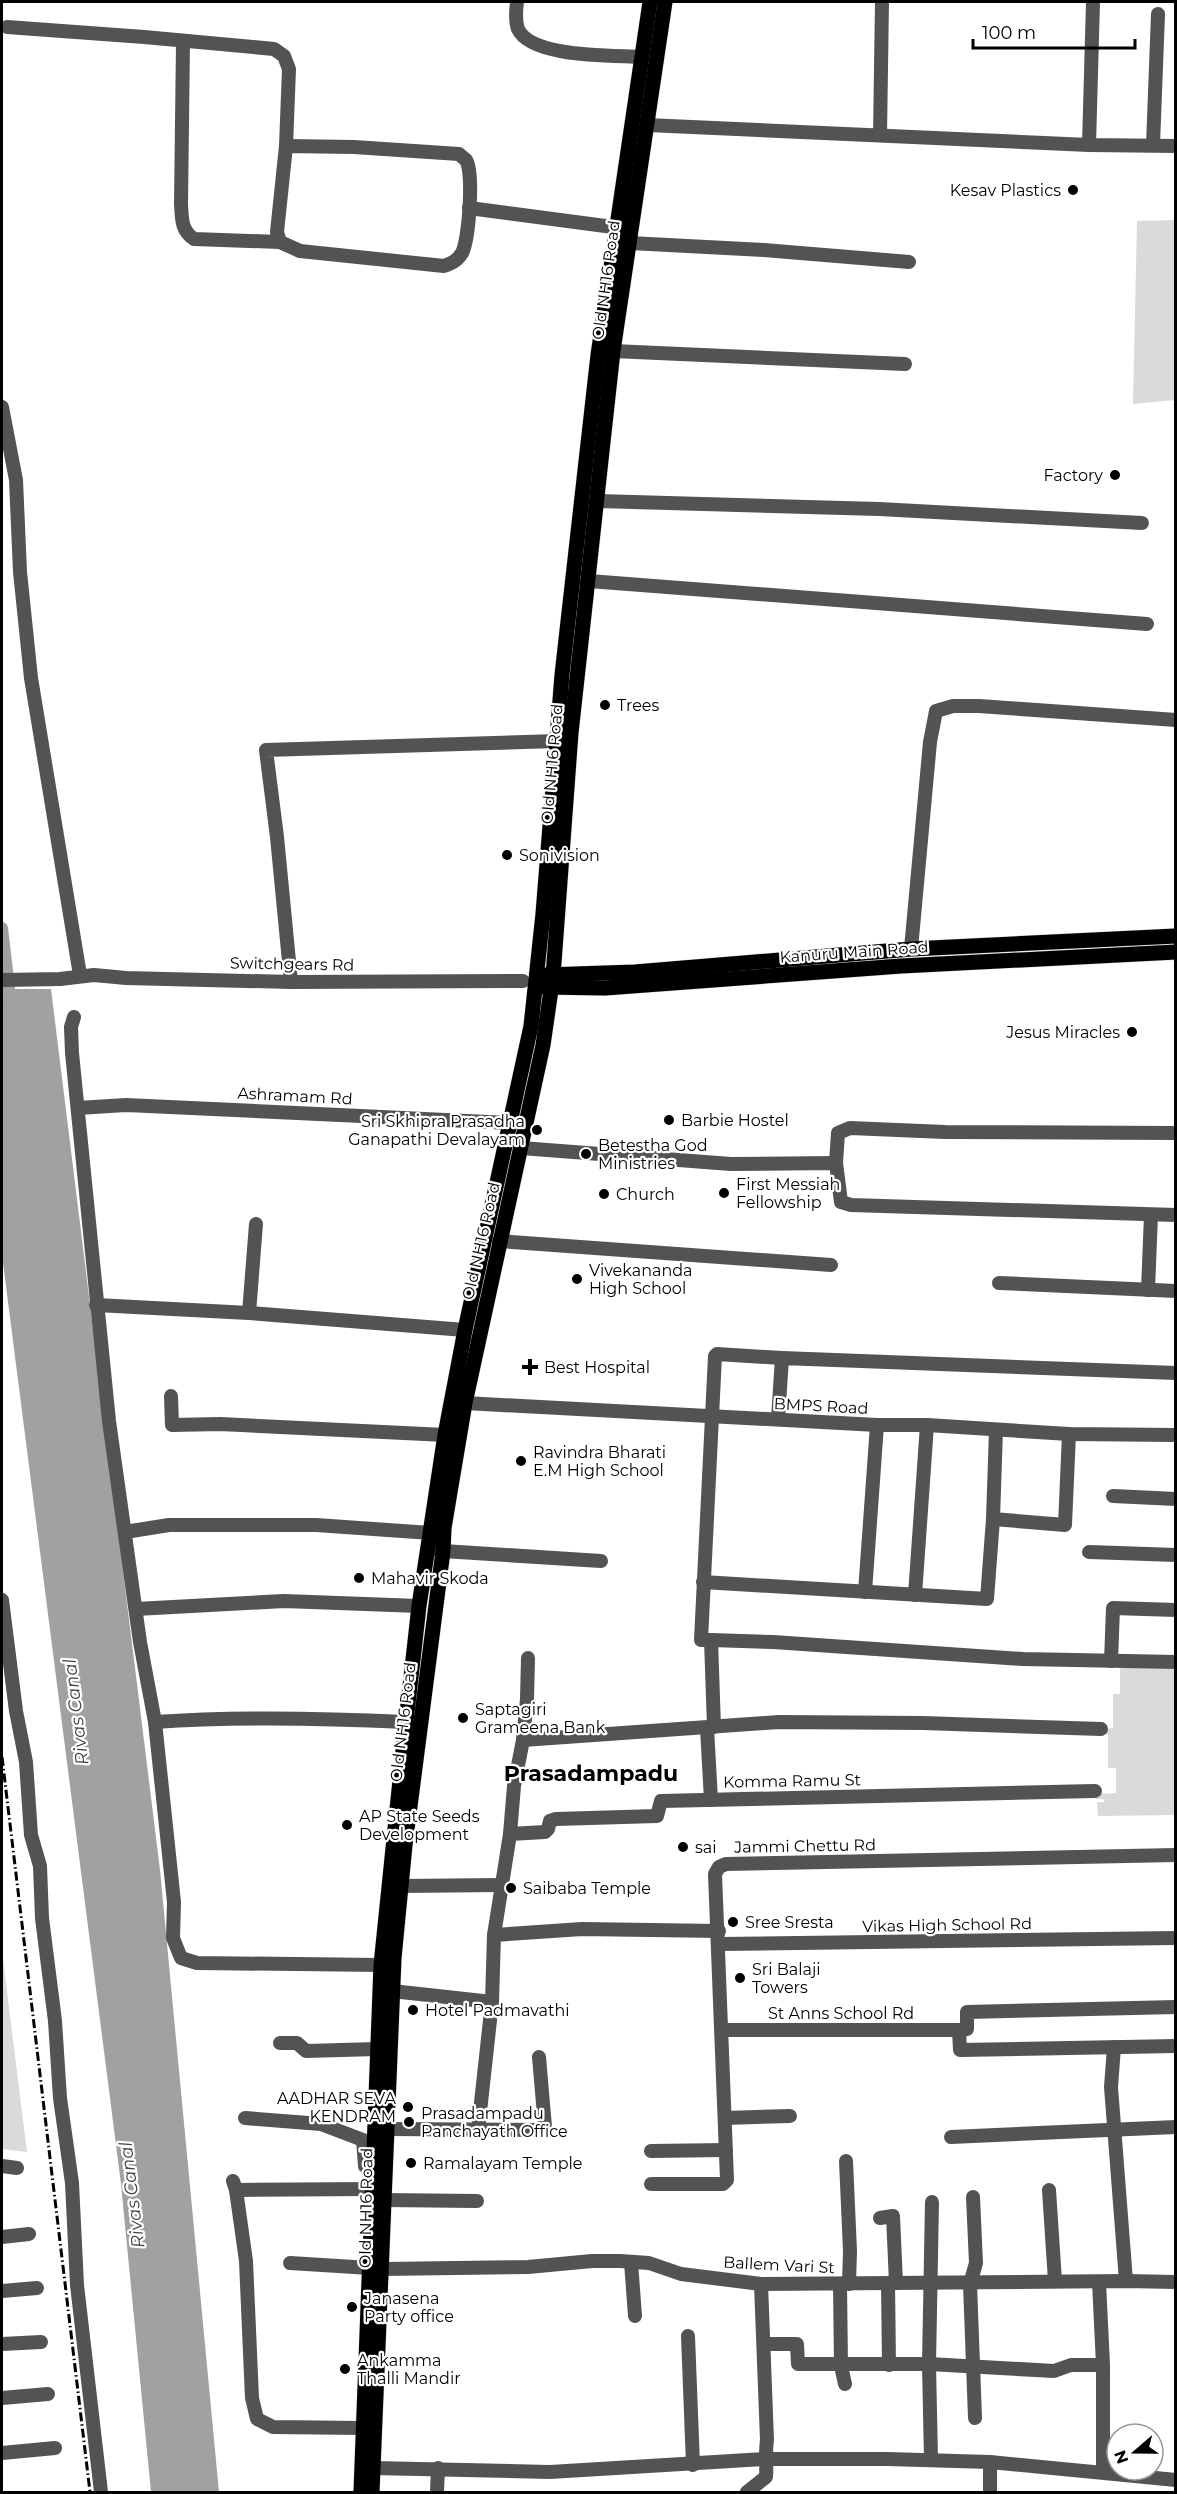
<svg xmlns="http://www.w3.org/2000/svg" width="1177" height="2494" font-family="Montserrat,sans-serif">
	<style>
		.green { fill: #dadada }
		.water { fill: #a1a1a1 }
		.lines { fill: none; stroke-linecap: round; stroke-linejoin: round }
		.canal { stroke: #a1a1a1; stroke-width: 12 }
		.major-casing { stroke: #dbdbdb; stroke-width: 16 }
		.minor { stroke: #535353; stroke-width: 14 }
		.major { stroke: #000; stroke-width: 15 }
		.rail { stroke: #000; stroke-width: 3; stroke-dasharray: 9 3 1.5 3; stroke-linecap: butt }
		.poi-dot { fill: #000; stroke: #fff; stroke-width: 2 }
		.labels { text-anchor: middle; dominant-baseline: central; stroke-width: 4.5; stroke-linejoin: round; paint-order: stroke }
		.poi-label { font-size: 16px; fill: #000; stroke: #fff; text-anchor: start }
		.street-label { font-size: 16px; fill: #000; stroke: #fff }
		.water-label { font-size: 18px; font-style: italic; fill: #424242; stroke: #fff }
		.district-label { font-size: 22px; font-weight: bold; fill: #000; stroke: #fff }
	</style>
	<rect width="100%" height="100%" fill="#fff"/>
	<g class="green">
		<polygon points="1175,220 1175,400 1133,404 1137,221"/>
		<polygon points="1120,1668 1175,1668 1175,1815 1098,1816 1097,1802 1105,1802 1103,1799 1096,1799 1096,1794 1116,1793 1116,1768 1108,1768 1108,1735 1105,1733 1105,1729 1113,1728 1113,1694 1120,1694"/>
		<polygon points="2,1951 27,2152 2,2149"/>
	</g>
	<polygon class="water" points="2,989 51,989 160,1870 219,2492 151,2492 121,2184 2,1255"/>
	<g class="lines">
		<polyline class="canal" points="2,928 11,1005"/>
		<g class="major-casing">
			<g id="major">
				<polyline points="546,975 635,972 911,949 1176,936"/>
				<polyline points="544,987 605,988 901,966 1176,952"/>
				<polyline points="361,2492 381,1965 406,1722 419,1606 445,1435 465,1330 531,1026 543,914 562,675 598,355 650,2"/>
				<polyline points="372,2492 394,1958 405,1845 443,1551 444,1528 465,1403 543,1045 553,976 571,733 613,351 665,2"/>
			</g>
		</g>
		<g class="minor">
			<path d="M517 2C516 10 515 21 518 29 531 58 614 55 642 57"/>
			<polyline points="7,27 144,37 274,49 284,56 289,69 286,146"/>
			<path d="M183 42 181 204C182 219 181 230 194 239L280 242 300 251 444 266C452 263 457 261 462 253 469 240 474 172 466 160 466 160 460 155 459 154L354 147 286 146 277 232 280 242"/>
			<polyline points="647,125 1089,145 1176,146"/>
			<polyline points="880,135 882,2"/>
			<polyline points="1089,145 1093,2"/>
			<polyline points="1153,145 1158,14"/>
			<polyline points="469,208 628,229"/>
			<polyline points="630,243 764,250 909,262"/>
			<polyline points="613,351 905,364"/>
			<polyline points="2,407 16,480 20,572 31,678 80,975"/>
			<polyline points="598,501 879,509 1142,523"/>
			<polyline points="589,581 1147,624"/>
			<polyline points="911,949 930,742 936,711 953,706 979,706 1176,720"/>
			<polyline points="2,980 60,979 94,975 126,978 291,982 523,981"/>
			<polyline points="291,982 277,837 266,750 558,741"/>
			<polyline points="74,1017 71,1027 72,1053 109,1421 140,1642 155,1722 174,1902 173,1938 181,1958 197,1963 381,1965"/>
			<polyline points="78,1108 126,1105 511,1123"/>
			<polyline points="521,1148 731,1164 836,1163 841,1202 851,1205 1176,1215"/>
			<polyline points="836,1163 838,1133 850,1128 945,1132 1176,1133"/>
			<polyline points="499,1241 831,1265"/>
			<polyline points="999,1283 1176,1291"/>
			<polyline points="1148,1290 1151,1215"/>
			<polyline points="96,1305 249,1313 465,1330"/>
			<polyline points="249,1313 256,1224"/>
			<polyline points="171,1396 172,1425 220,1424 445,1435"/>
			<polyline points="465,1403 877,1425 927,1425 1069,1434 1176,1435"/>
			<polyline points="778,1419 782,1358 1176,1373"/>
			<polyline points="1113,1496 1176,1499"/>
			<polyline points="993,1519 1065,1525 1069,1434"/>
			<polyline points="125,1532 169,1525 316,1525 431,1533"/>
			<polyline points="433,1549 443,1551 601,1561"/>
			<polyline points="1089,1552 1176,1555"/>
			<polyline points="703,1582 987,1599 993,1519 996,1430"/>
			<polyline points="865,1592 877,1425"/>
			<polyline points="915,1595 927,1425"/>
			<polyline points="2,1600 16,1711 26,1762 31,1835 40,1866 42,1918 55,2021 60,2098 72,2183 77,2285 101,2492"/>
			<polyline points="136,1609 284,1601 419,1606"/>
			<polyline points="711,1640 773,1642 1023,1659 1176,1662"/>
			<polyline points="1111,1661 1113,1608 1176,1610"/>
			<path d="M155 1722C239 1716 322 1718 406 1722"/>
			<polyline points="714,1727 711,1640 701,1640 715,1356 717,1354 782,1358"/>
			<polyline points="707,1728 711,1800"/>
			<polyline points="523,1740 779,1722 923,1723 1101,1729"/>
			<polyline points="510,1834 545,1832 548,1829 550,1821 556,1819 657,1816 661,1801 1095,1791"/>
			<polyline points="401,1886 501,1885"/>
			<polyline points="494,1935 582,1929 719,1931"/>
			<polyline points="718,1944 1176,1938"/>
			<polyline points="392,1991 492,2002"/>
			<polyline points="723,2030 959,2030 967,2029 967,2012 1176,2007"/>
			<polyline points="959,2030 960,2050 1176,2046"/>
			<polyline points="280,2043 297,2043 306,2051 377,2049"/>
			<polyline points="1114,2047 1111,2087 1126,2281"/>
			<polyline points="245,2118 321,2124 363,2140 365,2166 374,2168"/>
			<polyline points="725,2118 790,2116"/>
			<polyline points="386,2129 542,2130 545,2127 539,2057"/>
			<polyline points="478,2130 492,2002 494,1935 510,1834 514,1786 523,1740 527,1699 528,1658"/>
			<polyline points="951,2137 1176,2127"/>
			<polyline points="651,2151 726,2150"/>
			<polyline points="846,2161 850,2251 849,2284"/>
			<polyline points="2,2166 17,2168"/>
			<polyline points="233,2181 236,2190 246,2261 252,2398 257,2419 273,2427 362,2428"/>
			<polyline points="651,2184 723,2184 727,2180 715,1874 719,1867 726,1864 1176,1855"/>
			<polyline points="236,2190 373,2189"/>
			<polyline points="1049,2190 1055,2281"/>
			<polyline points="973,2197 976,2263 970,2284 975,2418"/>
			<polyline points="384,2200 477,2201"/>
			<polyline points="880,2218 893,2216 896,2283"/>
			<polyline points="2,2237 29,2234"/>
			<polyline points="631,2262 635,2316"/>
			<polyline points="290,2263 370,2268"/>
			<polyline points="382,2269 528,2267 592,2261 620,2261 649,2263 681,2274 761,2284 1126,2281 1176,2282"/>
			<polyline points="1099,2282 1103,2365 1103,2471"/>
			<polyline points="888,2283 889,2365"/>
			<polyline points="840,2284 841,2366 845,2384"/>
			<polyline points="2,2291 37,2288"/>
			<polyline points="688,2336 693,2465"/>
			<polyline points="2,2344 41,2342"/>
			<polyline points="764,2344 797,2344 798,2364 929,2364 1054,2371 1071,2365 1103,2365"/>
			<polyline points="2,2398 48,2394"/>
			<polyline points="2,2453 55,2448"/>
			<polyline points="931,2460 929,2364 932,2202"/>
			<polyline points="990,2462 990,2492"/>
			<polyline points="373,2468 550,2472 765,2459 887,2459 990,2462 1176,2480"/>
			<polyline points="437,2492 438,2468"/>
			<path d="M747 2492 766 2477C767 2465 765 2453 767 2440L761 2284"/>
		</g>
		<use href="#major" class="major"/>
		<polyline class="rail" points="2,1757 90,2492"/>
	</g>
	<g class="poi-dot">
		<circle cx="1073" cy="190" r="6"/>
		<circle cx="1115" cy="475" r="6"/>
		<circle cx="605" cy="705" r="6"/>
		<circle cx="507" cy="855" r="6"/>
		<circle cx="1132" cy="1032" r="6"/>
		<circle cx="669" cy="1120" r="6"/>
		<circle cx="537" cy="1130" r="6"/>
		<circle cx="586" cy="1154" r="6"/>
		<circle cx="724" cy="1193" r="6"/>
		<circle cx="604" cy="1194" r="6"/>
		<circle cx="577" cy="1279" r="6"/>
		<path d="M527 1358h6v6h6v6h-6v6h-6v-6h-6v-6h6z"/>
		<circle cx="521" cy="1461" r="6"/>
		<circle cx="359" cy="1578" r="6"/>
		<circle cx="463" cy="1718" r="6"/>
		<circle cx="347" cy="1825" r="6"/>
		<circle cx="683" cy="1847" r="6"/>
		<circle cx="511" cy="1888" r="6"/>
		<circle cx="733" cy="1922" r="6"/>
		<circle cx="740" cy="1978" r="6"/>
		<circle cx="413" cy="2010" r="6"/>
		<circle cx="408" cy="2107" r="6"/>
		<circle cx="409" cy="2122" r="6"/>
		<circle cx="411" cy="2163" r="6"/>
		<circle cx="352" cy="2307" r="6"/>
		<circle cx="345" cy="2369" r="6"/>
	</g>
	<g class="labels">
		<g class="poi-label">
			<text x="1061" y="190" text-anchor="end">Kesav Plastics</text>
			<text x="1103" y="475" text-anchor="end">Factory</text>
			<text x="617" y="705">Trees</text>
			<text x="519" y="855">Sonivision</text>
			<text x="1120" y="1032" text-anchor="end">Jesus Miracles</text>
			<text x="681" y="1120">Barbie Hostel</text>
			<text x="525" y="1121" text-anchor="end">Sri Skhipra Prasadha<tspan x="525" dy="18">Ganapathi Devalayam</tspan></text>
			<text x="598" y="1145">Betestha God<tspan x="598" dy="18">Ministries</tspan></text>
			<text x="736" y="1184">First Messiah<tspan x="736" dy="18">Fellowship</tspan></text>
			<text x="616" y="1194">Church</text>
			<text x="589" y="1270">Vivekananda<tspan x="589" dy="18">High School</tspan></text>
			<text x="544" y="1367">Best Hospital</text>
			<text x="533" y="1452">Ravindra Bharati<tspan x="533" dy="18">E.M High School</tspan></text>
			<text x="371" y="1578">Mahavir Skoda</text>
			<text x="475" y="1709">Saptagiri<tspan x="475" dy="18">Grameena Bank</tspan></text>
			<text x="359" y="1816">AP State Seeds<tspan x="359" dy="18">Development</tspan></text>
			<text x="695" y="1847">sai</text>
			<text x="523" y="1888">Saibaba Temple</text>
			<text x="745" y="1922">Sree Sresta</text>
			<text x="752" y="1969">Sri Balaji<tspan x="752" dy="18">Towers</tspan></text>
			<text x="425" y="2010">Hotel Padmavathi</text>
			<text x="396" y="2098" text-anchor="end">AADHAR SEVA<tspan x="396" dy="18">KENDRAM</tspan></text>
			<text x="421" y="2113">Prasadampadu<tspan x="421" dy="18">Panchayath Office</tspan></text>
			<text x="423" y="2163">Ramalayam Temple</text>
			<text x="364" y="2298">Janasena<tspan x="364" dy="18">Party office</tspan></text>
			<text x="357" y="2360">Ankamma<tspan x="357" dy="18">Thalli Mandir</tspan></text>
		</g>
		<g class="street-label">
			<text transform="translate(606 280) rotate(-82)">Old NH16 Road</text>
			<text transform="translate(552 764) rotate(-85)">Old NH16 Road</text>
			<text transform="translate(854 952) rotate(-4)">Kanuru Main Road</text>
			<text transform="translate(292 964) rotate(1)">Switchgears Rd</text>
			<text transform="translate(295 1096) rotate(3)">Ashramam Rd</text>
			<text transform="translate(481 1241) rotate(-77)">Old NH16 Road</text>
			<text transform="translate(821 1406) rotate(3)">BMPS Road</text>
			<text transform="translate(403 1722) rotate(-83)">Old NH16 Road</text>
			<text transform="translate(792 1781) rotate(-1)">Komma Ramu St</text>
			<text transform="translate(805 1846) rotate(-1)">Jammi Chettu Rd</text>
			<text transform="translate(947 1925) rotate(-1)">Vikas High School Rd</text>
			<text x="841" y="2013">St Anns School Rd</text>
			<text transform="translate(366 2208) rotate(-89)">Old NH16 Road</text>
			<text transform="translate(779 2265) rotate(3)">Ballem Vari St</text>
		</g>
		<g class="water-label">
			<text transform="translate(76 1712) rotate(-97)">Rivas Canal</text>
			<text transform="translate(132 2195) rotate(-97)">Rivas Canal</text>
		</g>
		<g class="district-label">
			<text x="591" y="1773">Prasadampadu</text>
		</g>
	</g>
	<rect width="1177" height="2494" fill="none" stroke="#000000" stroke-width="6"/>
	<g transform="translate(1135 2452) rotate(250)"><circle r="28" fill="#ffffff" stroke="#999999" stroke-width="1.5"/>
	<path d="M0-4.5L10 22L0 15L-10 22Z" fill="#000000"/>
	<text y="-9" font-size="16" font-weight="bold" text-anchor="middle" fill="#000000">N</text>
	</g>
	<path d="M973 39v9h162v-9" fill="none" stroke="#000000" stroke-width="3"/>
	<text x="982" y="39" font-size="18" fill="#000000" stroke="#ffffff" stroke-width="4.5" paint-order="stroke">100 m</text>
</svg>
